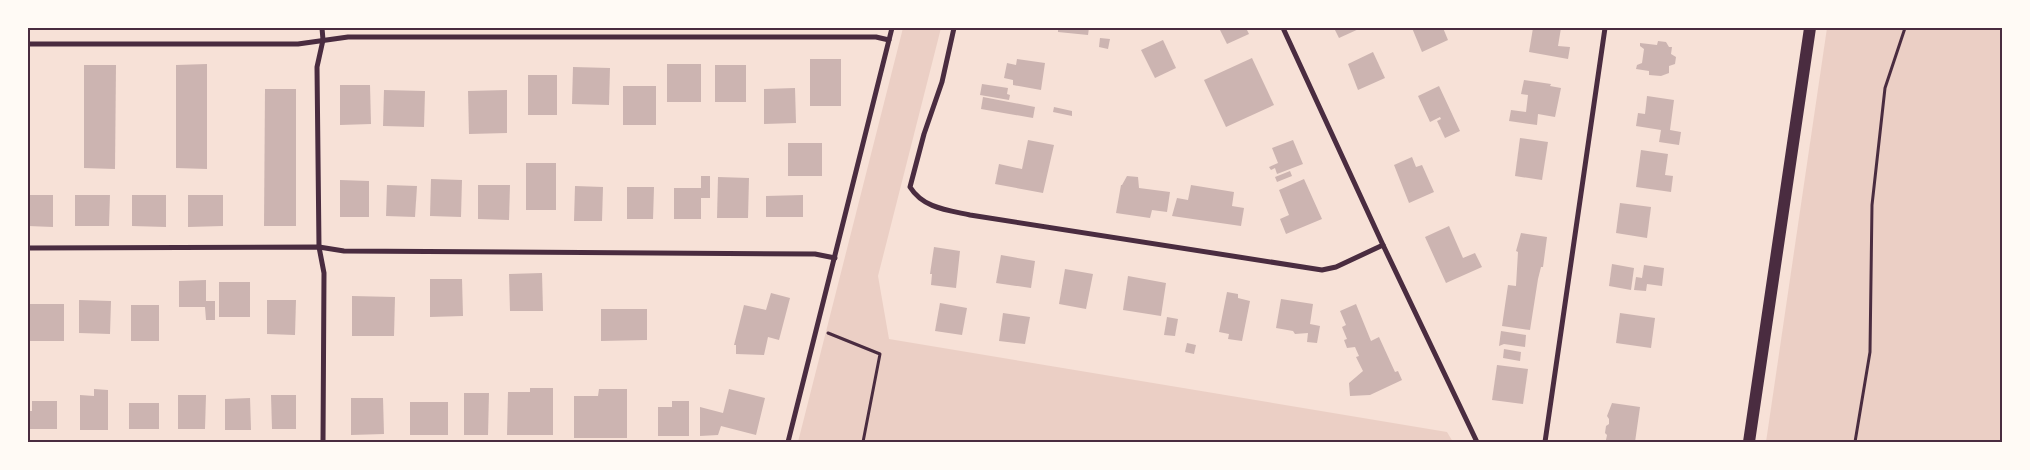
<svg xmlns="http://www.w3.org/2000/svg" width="2030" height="470" font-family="'Zilla Slab',serif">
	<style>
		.green { fill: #ebcfc5 }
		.building { fill: #ccb4b1 }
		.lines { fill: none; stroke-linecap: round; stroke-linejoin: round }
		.path { stroke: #4a2c40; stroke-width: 3 }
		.minor { stroke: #4a2c40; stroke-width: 5 }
		.primary { stroke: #4a2c40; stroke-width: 12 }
		.neatline { fill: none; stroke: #4a2c40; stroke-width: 2 }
	</style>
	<rect width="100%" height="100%" fill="#f7e1d7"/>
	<g class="green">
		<polygon points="903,28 941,28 878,276 889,339 1447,432 1453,442 798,442"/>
		<polygon points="1827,28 2002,28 2002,442 1766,442"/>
	</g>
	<g class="building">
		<polygon points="1058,28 1089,28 1088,35 1058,32"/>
		<polygon points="1219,28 1246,28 1249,34 1227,44"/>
		<polygon points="1334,28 1361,28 1339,38"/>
		<polygon points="1412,28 1443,28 1448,40 1422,52"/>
		<polygon points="1533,28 1561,28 1558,46 1570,47 1568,59 1529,52"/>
		<polygon points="1100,38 1110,39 1108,49 1099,47"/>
		<polygon points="1163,40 1176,68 1155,78 1141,50"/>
		<polygon points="1658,41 1666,42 1669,47 1672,47 1671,54 1676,57 1675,64 1669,66 1669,73 1661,76 1649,75 1649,71 1636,69 1637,65 1642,63 1644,49 1640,46 1640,43 1657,45"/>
		<polygon points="1373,52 1385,78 1358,90 1348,64"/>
		<polygon points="1252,58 1274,105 1226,127 1204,80"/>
		<rect x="810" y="59" width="31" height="47"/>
		<polygon points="1017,59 1045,63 1041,90 1013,85 1013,80 1004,78 1007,63 1016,65"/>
		<polygon points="207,64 207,169 176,168 176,65"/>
		<rect x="667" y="64" width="34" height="38"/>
		<polygon points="84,65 116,65 115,169 84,168"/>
		<rect x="715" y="65" width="31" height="37"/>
		<polygon points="573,67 610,68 609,105 572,104"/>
		<rect x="528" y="75" width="29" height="40"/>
		<polygon points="1524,80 1551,84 1550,86 1561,88 1555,117 1538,114 1537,125 1509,121 1511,110 1526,112 1528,95 1521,94"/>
		<polygon points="982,84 1008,88 1007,94 1010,95 1009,100 980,95"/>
		<polygon points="340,85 370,85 371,124 340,125"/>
		<rect x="623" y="86" width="33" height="39"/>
		<polygon points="1439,86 1460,131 1445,138 1437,121 1441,119 1440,117 1430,122 1418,96"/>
		<polygon points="795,88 796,123 764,124 764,89"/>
		<polygon points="265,89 296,89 296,226 264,226"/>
		<polygon points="384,90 425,91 424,127 383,126"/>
		<polygon points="507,90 507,133 469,134 468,91"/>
		<polygon points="1647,96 1674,100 1670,130 1681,132 1679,145 1659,142 1661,130 1636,126 1638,113 1645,114"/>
		<polygon points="983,97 1035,107 1033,118 981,109"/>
		<polygon points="1054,107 1072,111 1072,116 1053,112"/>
		<polygon points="1520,138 1548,142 1542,180 1515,176"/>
		<polygon points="1028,140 1054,145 1043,193 995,184 999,164 1022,169"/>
		<polygon points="1293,140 1303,164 1277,174 1275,168 1271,170 1269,167 1278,163 1272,148"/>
		<rect x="788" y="143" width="34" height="33"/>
		<polygon points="1641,150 1668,154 1665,175 1673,176 1671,192 1636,187"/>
		<polygon points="1412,157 1416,167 1422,165 1434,192 1409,203 1394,165"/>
		<rect x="526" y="163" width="30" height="47"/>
		<polygon points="1290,171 1292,176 1277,182 1275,177"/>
		<polygon points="701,176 710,176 710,198 701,198 701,219 674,219 674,188 701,188"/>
		<polygon points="1127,176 1138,177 1139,188 1170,192 1167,212 1152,210 1150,218 1116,213 1121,185 1122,185"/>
		<polygon points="718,177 749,178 748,218 717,218"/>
		<polygon points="431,179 462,180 461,217 430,216"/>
		<polygon points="1304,179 1322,219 1286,234 1280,219 1289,215 1279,190"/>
		<polygon points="340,180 369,181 369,217 340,217"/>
		<polygon points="387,185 417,186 415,217 386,216"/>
		<polygon points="478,185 510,185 509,220 478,219"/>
		<polygon points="1191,185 1234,192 1232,206 1244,208 1241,226 1172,216 1177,198 1188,200"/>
		<polygon points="575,186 603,187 602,221 574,221"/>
		<polygon points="627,187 654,187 653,219 627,219"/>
		<polygon points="28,195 53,195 53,227 28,226"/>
		<polygon points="75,195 110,195 109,226 75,226"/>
		<polygon points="132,195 166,195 166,227 132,226"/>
		<polygon points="188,195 223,195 223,226 188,227"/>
		<polygon points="803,195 803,217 766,217 766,196"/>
		<polygon points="1620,203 1651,207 1647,238 1616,233"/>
		<polygon points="1449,226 1463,258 1475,253 1482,267 1446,283 1425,237"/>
		<polygon points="1521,233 1547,237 1543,267 1541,267 1538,279 1530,330 1502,326 1508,285 1516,286 1518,252 1516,251"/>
		<polygon points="934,247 960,251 956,288 931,285 932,274 930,274"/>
		<polygon points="1001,255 1035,261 1031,288 996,283"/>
		<polygon points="1612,264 1634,268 1631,290 1609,286"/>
		<polygon points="1644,265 1664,268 1662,286 1647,284 1646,291 1634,290 1636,277 1642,278"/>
		<polygon points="1065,269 1093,274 1086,309 1059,304"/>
		<polygon points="542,273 543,311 510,311 509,274"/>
		<polygon points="1128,276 1166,283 1161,316 1123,310"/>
		<polygon points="430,279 462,279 463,316 430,317"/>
		<polygon points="206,280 206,301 215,301 215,320 206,320 205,307 179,307 179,281"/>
		<rect x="219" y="282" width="31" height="35"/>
		<polygon points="1227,292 1238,294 1238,298 1250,301 1242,341 1228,339 1229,334 1219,332"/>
		<polygon points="771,293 790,298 779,340 768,337 764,355 736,354 736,345 734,345 744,305 766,310"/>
		<polygon points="352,296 395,297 394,336 352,336"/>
		<polygon points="1281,299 1313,304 1310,324 1320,326 1317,343 1307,342 1308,333 1295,334 1293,331 1276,328"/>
		<polygon points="79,300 111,301 110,334 79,333"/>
		<polygon points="267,300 296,300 295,335 267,334"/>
		<polygon points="940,303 967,308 962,335 935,331"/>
		<rect x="28" y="304" width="36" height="37"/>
		<polygon points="1356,304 1371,341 1379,337 1395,372 1398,371 1402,380 1370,395 1350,396 1349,383 1363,371 1356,357 1359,356 1355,347 1347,348 1344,340 1347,339 1342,327 1346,325 1340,311"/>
		<rect x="131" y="305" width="28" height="36"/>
		<polygon points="601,309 647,309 647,340 601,341"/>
		<polygon points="1003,313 1030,317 1025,344 999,341"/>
		<polygon points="1620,313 1655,318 1651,348 1616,343"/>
		<polygon points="1167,317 1178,319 1175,336 1164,335"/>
		<polygon points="1501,331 1526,335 1525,347 1504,344 1499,346"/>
		<polygon points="1187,343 1196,345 1194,354 1185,352"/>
		<polygon points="1504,349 1521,352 1520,361 1503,358"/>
		<polygon points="1497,365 1528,369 1523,404 1492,400"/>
		<polygon points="530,388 553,388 553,435 507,435 508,392 530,392"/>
		<polygon points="94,389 108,390 108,430 80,430 80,395 94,396"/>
		<polygon points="599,389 627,389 627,438 574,438 574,396 598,396"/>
		<polygon points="729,389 765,398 756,435 721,426 718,435 700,436 700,407 723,413"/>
		<polygon points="464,393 489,393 488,435 464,435"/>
		<polygon points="178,395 206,395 205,429 178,429"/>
		<polygon points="271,395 296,395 296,429 272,429"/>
		<polygon points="250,398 251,430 225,430 225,399"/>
		<polygon points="351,398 383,398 384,434 351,435"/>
		<polygon points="32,401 57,401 57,429 28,429 28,411 32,411"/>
		<polygon points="672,401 689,401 689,436 658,436 658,407 672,407"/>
		<rect x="410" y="402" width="38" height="33"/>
		<rect x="129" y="403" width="30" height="26"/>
		<polygon points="1612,403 1640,407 1635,442 1612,442 1613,441 1606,440 1607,435 1605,433 1606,426 1609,424 1609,419 1607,416"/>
	</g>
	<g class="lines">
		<g class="path">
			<polyline points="828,333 880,354 863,442"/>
			<polyline points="1855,442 1870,352 1872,205 1885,88 1905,28"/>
		</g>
		<g class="minor">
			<polyline points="322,28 323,40 317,67 319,247 324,273 323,442"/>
			<path d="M954 28 942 82 924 134 910 187C923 208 947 210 970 215L1322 270 1336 267 1383 245"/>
			<polyline points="1283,28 1383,245 1477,442"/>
			<polyline points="28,44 298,44 348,37 876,37 889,40"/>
			<polyline points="28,248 319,247 344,251 815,254 835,258"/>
			<polyline points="788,442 892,28"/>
			<polyline points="1545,442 1605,28"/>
		</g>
		<polyline class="primary" points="1749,442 1810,28"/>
	</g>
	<rect width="2030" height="470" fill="none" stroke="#fffaf5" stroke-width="58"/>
	<rect x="29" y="29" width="1972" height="412" class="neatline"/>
</svg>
